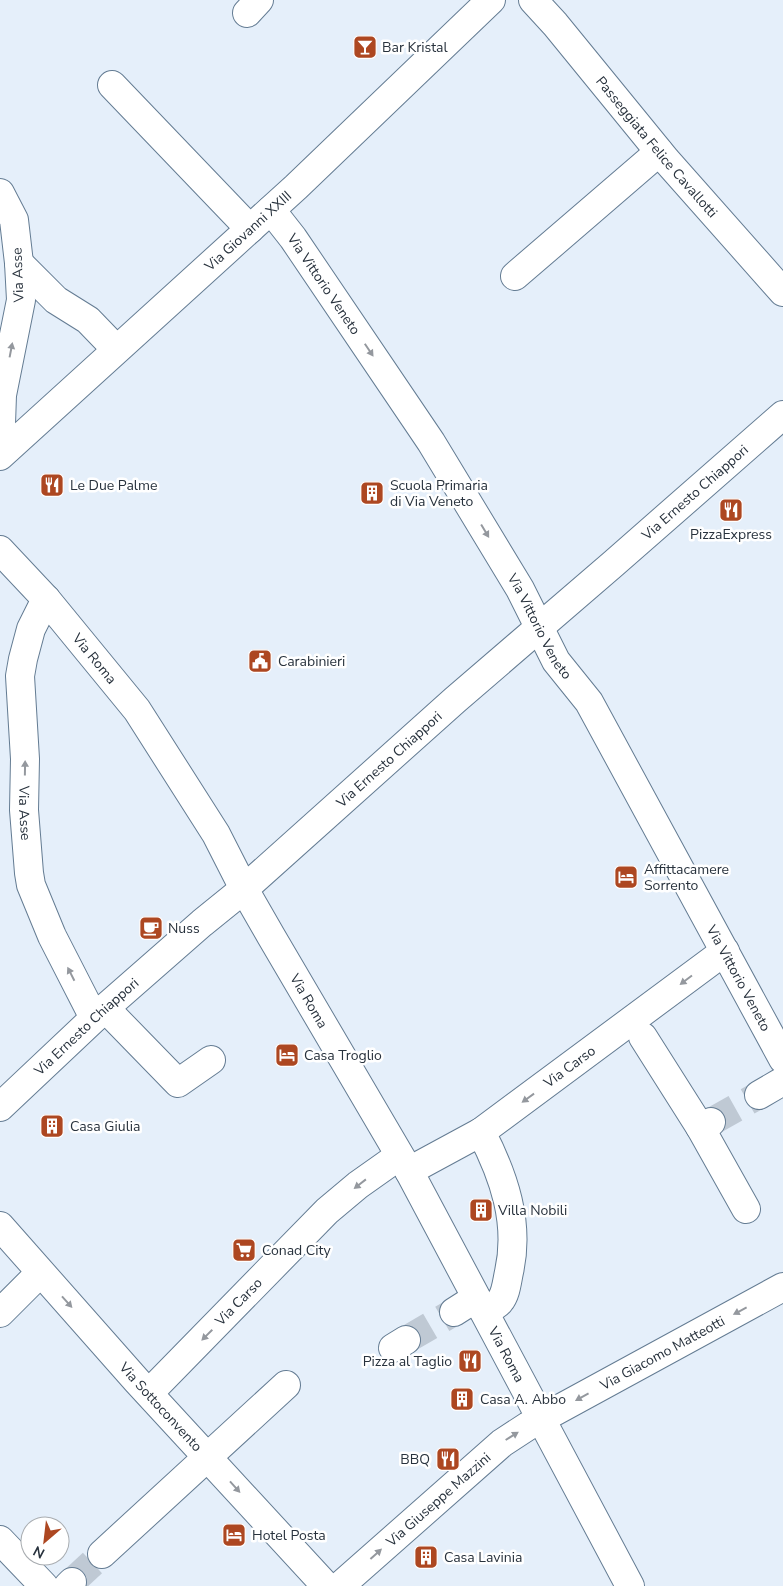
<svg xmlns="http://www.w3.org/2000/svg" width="783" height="1586" font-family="'Nunito Sans',sans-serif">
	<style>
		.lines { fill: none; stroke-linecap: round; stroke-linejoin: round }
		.minor-tunnel { stroke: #bfc9d4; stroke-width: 28; stroke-dasharray: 28 14; stroke-linecap: butt }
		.minor-casing { stroke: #647c93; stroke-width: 30 }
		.major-casing { stroke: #647c93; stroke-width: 30 }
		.minor { stroke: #fff; stroke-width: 28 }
		.major { stroke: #fff; stroke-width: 28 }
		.oneway { fill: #94989e }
		.labels { text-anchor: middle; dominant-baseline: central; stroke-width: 5; stroke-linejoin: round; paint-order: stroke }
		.poi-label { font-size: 14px; fill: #28323d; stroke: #fff; text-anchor: start }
		.street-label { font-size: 14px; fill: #28323d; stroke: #fff }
	</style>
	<rect width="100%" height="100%" fill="#e5effa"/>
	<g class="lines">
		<g class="minor-tunnel">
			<polyline points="711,1122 759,1095"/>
			<polyline points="406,1340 454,1312"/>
			<polyline points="72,1582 102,1554"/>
		</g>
		<g class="minor-casing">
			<g id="minor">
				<path id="s1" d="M533 0 555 24 666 160 783 292"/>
				<polyline points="247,13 259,0"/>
				<polyline points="112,85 250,229"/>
				<polyline points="0,193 14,220 19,263 21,300 2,395 1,424 7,449"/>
				<path id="s2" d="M271 210 293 238 431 442 520 589 556 661 589 702 783 1059"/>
				<polyline points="19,263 56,300 88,320 116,349"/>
				<polyline points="515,276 659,152"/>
				<path id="s3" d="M0 456 296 187 491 0"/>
				<path id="s4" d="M0 550 46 599 137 710 216 834 244 889 271 936 409 1171 630 1586"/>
				<path id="s5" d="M46 599 31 629 23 659 20 676 25 759 24 810 29 873 31 885 52 936 94 1018"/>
				<polyline points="105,1008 178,1083 211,1060"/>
				<polyline points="643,1037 700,1127 711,1122"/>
				<polyline points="759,1095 783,1081"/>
				<path id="s6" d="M0 1107 105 1008 202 923 244 889 455 700 613 564 783 415"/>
				<polyline points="700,1127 746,1209"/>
				<path d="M481 1132C504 1176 520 1223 509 1272 507 1281 506 1294 500 1301 497 1306 488 1309 484 1311"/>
				<path id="s7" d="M409 1171 481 1132 725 951"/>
				<path id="s8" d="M0 1226 137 1381 326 1586"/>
				<polyline points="454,1312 476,1298"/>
				<polyline points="0,1313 40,1273"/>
				<polyline points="393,1348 406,1340"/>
				<path id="s9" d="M149 1393 327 1211 358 1185 399 1156"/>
				<polyline points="102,1554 286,1385"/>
				<polyline points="68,1586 72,1582"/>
				<path id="s10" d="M340 1586 502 1443 528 1426 783 1287"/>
			</g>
		</g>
		<g class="major-casing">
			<polyline id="major" points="0,1540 44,1586"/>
		</g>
		<use href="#minor" class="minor"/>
		<use href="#major" class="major"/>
	</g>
	<defs><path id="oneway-solid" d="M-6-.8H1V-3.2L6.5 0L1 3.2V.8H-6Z" transform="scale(1.25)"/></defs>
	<g class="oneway">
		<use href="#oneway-solid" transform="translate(11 350) rotate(-79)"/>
		<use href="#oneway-solid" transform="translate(369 350) rotate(56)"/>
		<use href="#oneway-solid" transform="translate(485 531) rotate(59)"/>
		<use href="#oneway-solid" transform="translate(25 768) rotate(-89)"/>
		<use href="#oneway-solid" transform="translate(71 974) rotate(-117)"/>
		<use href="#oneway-solid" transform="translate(686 980) rotate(143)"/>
		<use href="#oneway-solid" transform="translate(528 1098) rotate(144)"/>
		<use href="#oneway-solid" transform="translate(360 1184) rotate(142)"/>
		<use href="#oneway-solid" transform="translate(67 1302) rotate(48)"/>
		<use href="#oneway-solid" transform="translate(740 1311) rotate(152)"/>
		<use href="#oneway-solid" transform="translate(207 1335) rotate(135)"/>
		<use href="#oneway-solid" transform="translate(582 1397) rotate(151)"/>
		<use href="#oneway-solid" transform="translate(512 1436) rotate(-32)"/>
		<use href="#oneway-solid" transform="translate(235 1487) rotate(48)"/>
		<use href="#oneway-solid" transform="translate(376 1554) rotate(-42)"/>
	</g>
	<defs>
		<g id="bar-square" transform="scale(1.25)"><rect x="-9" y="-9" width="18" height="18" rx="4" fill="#ad4721" stroke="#fff"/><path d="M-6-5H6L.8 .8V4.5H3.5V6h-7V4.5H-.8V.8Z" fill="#fff"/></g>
		<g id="restaurant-square" transform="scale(1.25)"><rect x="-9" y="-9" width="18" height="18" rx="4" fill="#ad4721" stroke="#fff"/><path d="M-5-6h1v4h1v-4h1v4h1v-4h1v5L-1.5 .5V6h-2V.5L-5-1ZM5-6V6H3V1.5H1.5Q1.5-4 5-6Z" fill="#fff"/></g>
		<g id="building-square" transform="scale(1.25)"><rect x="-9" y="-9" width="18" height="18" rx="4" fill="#ad4721" stroke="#fff"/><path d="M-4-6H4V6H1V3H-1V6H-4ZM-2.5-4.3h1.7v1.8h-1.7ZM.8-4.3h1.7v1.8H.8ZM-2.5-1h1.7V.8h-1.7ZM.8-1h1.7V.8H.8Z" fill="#fff"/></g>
		<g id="civic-square" transform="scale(1.25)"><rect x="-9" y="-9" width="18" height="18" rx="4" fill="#ad4721" stroke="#fff"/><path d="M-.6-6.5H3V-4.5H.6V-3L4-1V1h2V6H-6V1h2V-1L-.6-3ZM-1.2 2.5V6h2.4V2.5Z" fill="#fff"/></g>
		<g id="hotel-square" transform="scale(1.25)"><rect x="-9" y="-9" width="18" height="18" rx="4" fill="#ad4721" stroke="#fff"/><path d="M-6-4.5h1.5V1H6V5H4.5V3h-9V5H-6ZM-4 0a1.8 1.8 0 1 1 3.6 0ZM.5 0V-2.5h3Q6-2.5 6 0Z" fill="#fff"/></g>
		<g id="cafe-square" transform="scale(1.25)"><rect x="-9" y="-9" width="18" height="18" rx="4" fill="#ad4721" stroke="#fff"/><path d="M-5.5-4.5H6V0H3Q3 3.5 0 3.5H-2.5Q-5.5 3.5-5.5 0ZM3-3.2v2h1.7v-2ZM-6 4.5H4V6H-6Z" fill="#fff"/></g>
		<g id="supermarket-square" transform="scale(1.25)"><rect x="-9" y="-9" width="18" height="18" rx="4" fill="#ad4721" stroke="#fff"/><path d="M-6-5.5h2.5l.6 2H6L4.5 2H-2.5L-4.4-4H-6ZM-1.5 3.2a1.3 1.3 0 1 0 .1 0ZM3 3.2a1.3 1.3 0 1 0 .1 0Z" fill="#fff"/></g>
	</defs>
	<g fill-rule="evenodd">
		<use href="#bar-square" x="365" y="47"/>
		<use href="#restaurant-square" x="52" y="485"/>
		<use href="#building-square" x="372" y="493"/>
		<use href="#restaurant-square" x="731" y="510"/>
		<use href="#civic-square" x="260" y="661"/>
		<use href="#hotel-square" x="626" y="877"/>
		<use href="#cafe-square" x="151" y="928"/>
		<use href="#hotel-square" x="287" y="1055"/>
		<use href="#building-square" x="52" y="1126"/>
		<use href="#building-square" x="481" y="1210"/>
		<use href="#supermarket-square" x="244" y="1250"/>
		<use href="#restaurant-square" x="470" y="1361"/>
		<use href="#building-square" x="462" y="1399"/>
		<use href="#restaurant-square" x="448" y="1459"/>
		<use href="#hotel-square" x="234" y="1535"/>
		<use href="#building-square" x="426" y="1557"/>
	</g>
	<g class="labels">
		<g class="poi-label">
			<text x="382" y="47">Bar Kristal</text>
			<text x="70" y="485">Le Due Palme</text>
			<text x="390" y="485">Scuola Primaria<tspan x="390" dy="16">di Via Veneto</tspan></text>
			<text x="731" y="534" text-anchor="middle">PizzaExpress</text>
			<text x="278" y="661">Carabinieri</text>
			<text x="644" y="869">Affittacamere<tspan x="644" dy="16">Sorrento</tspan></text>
			<text x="168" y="928">Nuss</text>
			<text x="304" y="1055">Casa Troglio</text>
			<text x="70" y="1126">Casa Giulia</text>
			<text x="498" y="1210">Villa Nobili</text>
			<text x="262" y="1250">Conad City</text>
			<text x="452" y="1361" text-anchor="end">Pizza al Taglio</text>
			<text x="480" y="1399">Casa A. Abbo</text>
			<text x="430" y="1459" text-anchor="end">BBQ</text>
			<text x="252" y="1535">Hotel Posta</text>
			<text x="444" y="1557">Casa Lavinia</text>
		</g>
		<g class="street-label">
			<text stroke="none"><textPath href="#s1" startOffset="192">Passeggiata Felice Cavallotti</textPath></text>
			<text stroke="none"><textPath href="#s3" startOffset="335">Via Giovanni XXIII</textPath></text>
			<text transform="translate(18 275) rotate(-92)">Via Asse</text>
			<text stroke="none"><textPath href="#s2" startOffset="91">Via Vittorio Veneto</textPath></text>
			<text stroke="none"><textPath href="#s6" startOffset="928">Via Ernesto Chiappori</textPath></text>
			<text stroke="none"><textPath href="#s2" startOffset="496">Via Vittorio Veneto</textPath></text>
			<text stroke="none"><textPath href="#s4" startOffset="144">Via Roma</textPath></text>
			<text stroke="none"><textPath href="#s6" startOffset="522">Via Ernesto Chiappori</textPath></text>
			<text stroke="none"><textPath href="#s5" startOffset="219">Via Asse</textPath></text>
			<text stroke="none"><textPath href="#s2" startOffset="901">Via Vittorio Veneto</textPath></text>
			<text stroke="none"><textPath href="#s4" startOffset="549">Via Roma</textPath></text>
			<text stroke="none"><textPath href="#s6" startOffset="118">Via Ernesto Chiappori</textPath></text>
			<text stroke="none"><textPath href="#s7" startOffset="192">Via Carso</textPath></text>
			<text stroke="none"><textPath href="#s9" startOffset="128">Via Carso</textPath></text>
			<text stroke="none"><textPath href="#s4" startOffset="954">Via Roma</textPath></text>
			<text stroke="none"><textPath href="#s10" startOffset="400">Via Giacomo Matteotti</textPath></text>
			<text stroke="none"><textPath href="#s8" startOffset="242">Via Sottoconvento</textPath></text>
			<text stroke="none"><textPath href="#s10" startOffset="131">Via Giuseppe Mazzini</textPath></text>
		</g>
	</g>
	<g transform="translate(45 1541) rotate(208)"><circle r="24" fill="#ffffff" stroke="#a9adb1"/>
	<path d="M0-4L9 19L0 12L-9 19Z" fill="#ad4721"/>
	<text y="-8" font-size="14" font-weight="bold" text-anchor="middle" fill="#28323d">N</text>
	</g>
</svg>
